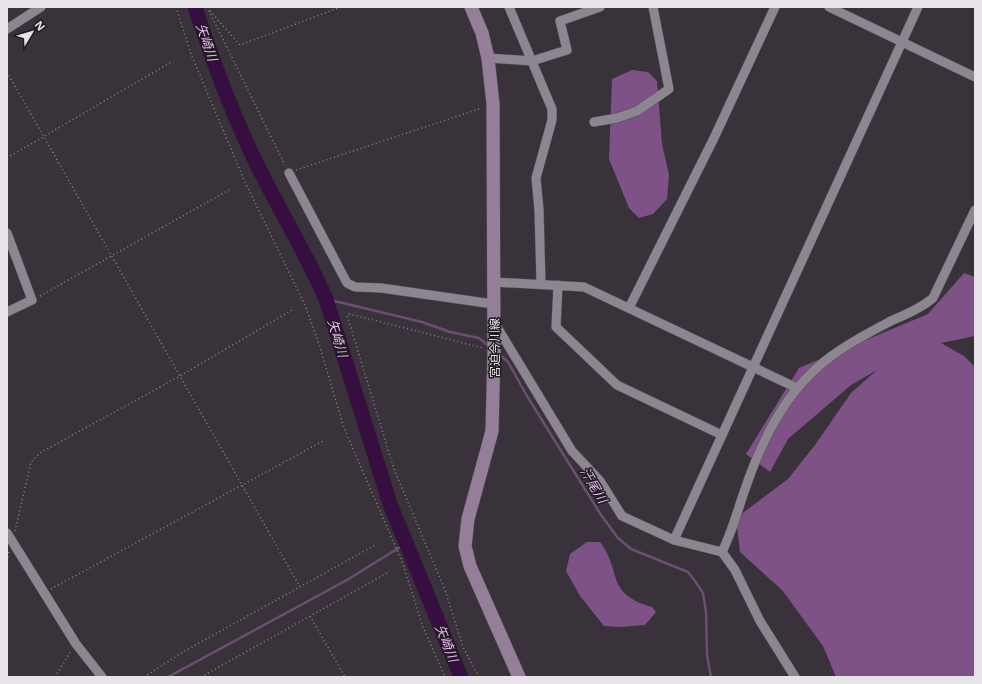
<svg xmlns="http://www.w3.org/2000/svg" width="982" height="684" font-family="'Open Sans','Noto Sans JP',sans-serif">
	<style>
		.forest { fill: #7e5287 }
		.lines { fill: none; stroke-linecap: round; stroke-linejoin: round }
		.stream { stroke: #6c4e72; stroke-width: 2.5 }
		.river { stroke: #370e40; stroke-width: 15 }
		.street-casing { stroke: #544e55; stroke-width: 10 }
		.secondary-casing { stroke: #544e55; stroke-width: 14 }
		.path { stroke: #8b858c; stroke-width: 1.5; stroke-dasharray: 1 3; stroke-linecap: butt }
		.street { stroke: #8d858f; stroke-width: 9 }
		.secondary { stroke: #947e99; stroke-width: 13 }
		.labels { text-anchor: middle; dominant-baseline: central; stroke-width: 3; stroke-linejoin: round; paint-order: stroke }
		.street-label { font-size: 12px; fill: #e7e3e8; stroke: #1e1b1f }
		.water-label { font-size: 13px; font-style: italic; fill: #ecb8f6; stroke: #1e1b1f }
	</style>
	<rect width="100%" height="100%" fill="#39323a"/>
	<g class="forest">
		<polygon points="632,70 648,72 657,81 662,144 669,175 667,199 653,214 639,218 629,208 609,159 612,79"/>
		<polygon points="964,273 975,277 975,336 941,343 964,356 975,367 975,677 836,677 823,646 782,590 740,552 736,518 788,479 815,445 851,393 877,370 851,385 788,439 770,472 746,454 799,368 928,314"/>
		<path d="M587 542H600C623 572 604 593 652 607L656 612 645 625 621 627 604 626 580 596 566 571 570 554Z"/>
	</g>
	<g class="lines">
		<g class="stream">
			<polyline points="326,299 422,322 450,332 479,338 489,346"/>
			<polyline points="498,353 508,362 527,396 601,515 618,538 631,549 688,572 695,581 703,593 706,612 707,655 711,677"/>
			<polyline points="168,677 347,580 405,544"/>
		</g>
		<path class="river" d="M195 7C211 56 229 105 251 152 274 202 304 248 326 299L390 504 461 677"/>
		<g class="street-casing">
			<g id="street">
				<polyline points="509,7 552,109 552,120 536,178 539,210 541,284"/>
				<polyline points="829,7 975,77"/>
				<polyline points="7,29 41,7"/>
				<polyline points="488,58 532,61 567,50 560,21 600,7"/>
				<polyline points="594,122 617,118 637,111 669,89 653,7"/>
				<polyline points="289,173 347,283 355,287 381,288 493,304"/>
				<polyline points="7,233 32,300 7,312"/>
				<polyline points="493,282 584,287 797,388"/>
				<polyline points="558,285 556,327 617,385 722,435"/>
				<polyline points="629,308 714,138 775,7"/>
				<polyline points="494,322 572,451 600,481 622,516 674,540 722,552 735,570 760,621 795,677"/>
				<polyline points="7,533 76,644 102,677"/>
				<polyline points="674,540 918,7"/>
				<path d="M722 552C731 534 736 516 742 498 760 443 785 389 833 355 852 341 872 331 893 320 907 314 921 308 933 298L975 210"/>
			</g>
		</g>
		<g class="secondary-casing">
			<polyline id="secondary" points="471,7 482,33 488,58 493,104 494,351 492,431 468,519 465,546 470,566 519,677"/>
		</g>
		<g class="path">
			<polyline points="176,7 191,54 245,182 305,305 320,347 344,428 403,564 423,627 445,677"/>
			<polyline points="207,7 285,165"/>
			<polyline points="210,11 240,45 341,7"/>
			<polyline points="7,72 300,587"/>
			<polyline points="7,158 173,61"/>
			<polyline points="296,170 482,108"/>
			<polyline points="40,296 229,190"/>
			<polyline points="15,531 31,462 40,453 180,376 292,310"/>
			<polyline points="7,561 9,551"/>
			<polyline points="51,589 323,441"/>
			<polyline points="310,616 345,677"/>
			<polyline points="55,677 71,651"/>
			<polyline points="144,677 183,652 377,544"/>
			<polyline points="201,677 389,572"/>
			<polyline points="479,677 463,647 445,590 394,469 347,315 350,314 483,348"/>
		</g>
		<use href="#street" class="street"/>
		<use href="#secondary" class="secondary"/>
	</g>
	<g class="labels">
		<g class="street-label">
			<text transform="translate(494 348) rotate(-90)">宮迫今川線</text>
		</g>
		<g class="water-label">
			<text transform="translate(207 42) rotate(71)">矢崎川</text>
			<text transform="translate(338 338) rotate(73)">矢崎川</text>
			<text transform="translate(594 485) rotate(59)">汗尾川</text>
			<text transform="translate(447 643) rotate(68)">矢崎川</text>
		</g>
	</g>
	<rect width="982" height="684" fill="none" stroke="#e7e3e8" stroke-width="16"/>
	<g transform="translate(32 32) rotate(52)" stroke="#1e1b1f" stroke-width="3" paint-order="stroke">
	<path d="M0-3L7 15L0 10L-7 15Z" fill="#e7e3e8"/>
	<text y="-6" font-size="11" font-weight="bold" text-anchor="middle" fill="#e7e3e8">N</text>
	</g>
</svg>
